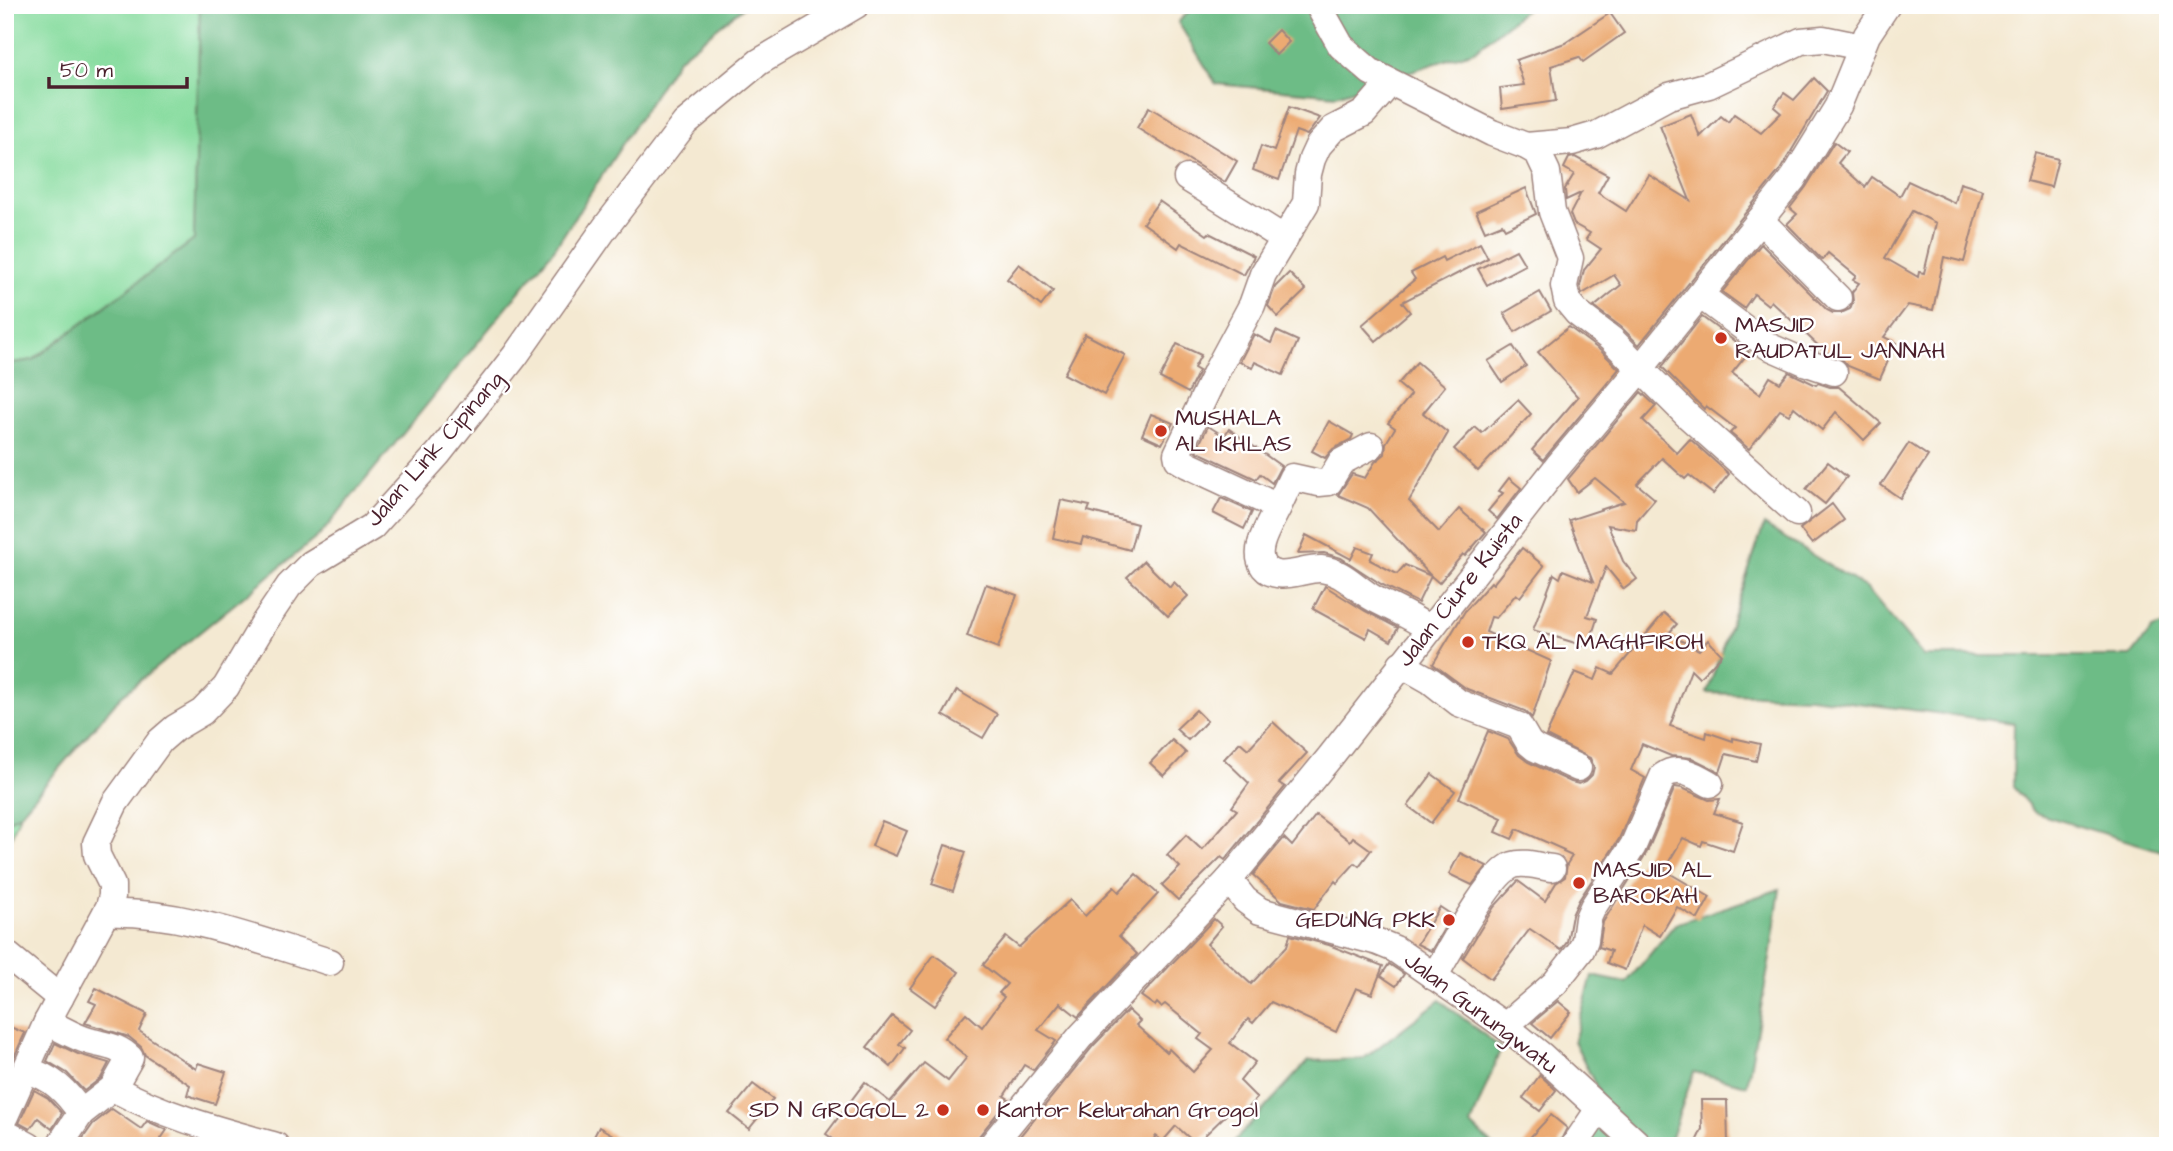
<svg xmlns="http://www.w3.org/2000/svg" width="2173" height="1151" font-family="'Architects Daughter',sans-serif">
	<style>
		.green { fill: #87dc9f; stroke: #687e65; stroke-width: 2 }
		.forest { fill: #6dbc86; stroke: #5c6e58; stroke-width: 2 }
		.building { fill: #ecaa72; fill-rule: evenodd }
		.lines { fill: none; stroke-linecap: round; stroke-linejoin: round }
		.minor-casing { stroke: #9f847e; stroke-width: 29 }
		.minor { stroke: #fff; stroke-width: 26 }
		.poi-dot { fill: #c8321e; stroke: #fff; stroke-width: 2.5 }
		.labels { text-anchor: middle; dominant-baseline: central; stroke-width: 5; stroke-linejoin: round; paint-order: stroke }
		.poi-label { font-size: 23px; fill: #4a1f2b; stroke: #fff; text-anchor: start }
		.street-label { font-size: 23px; fill: #4a1f2b; stroke: #fff }
	</style>
	<rect width="100%" height="100%" fill="#fff"/>
	<filter id="ink" filterUnits="userSpaceOnUse"><feTurbulence type="fractalNoise" baseFrequency=".0143" numOctaves="2"/><feDisplacementMap in="SourceGraphic" scale="14" xChannelSelector="R" yChannelSelector="G"/><feConvolveMatrix kernelMatrix="1 2 1 2 8 2 1 2 1" color-interpolation-filters="sRGB"/></filter>
	<filter id="wash" filterUnits="userSpaceOnUse"><feTurbulence type="fractalNoise" baseFrequency=".00686" numOctaves="4" result="noise"/><feDisplacementMap in="SourceGraphic" scale="28" xChannelSelector="R" yChannelSelector="G"/><feGaussianBlur stdDeviation="1.57" result="paint"/><feColorMatrix in="noise" values="0 0 0 0 0 0 0 0 0 0 0 0 0 0 0 0 0 1.4 0 .05"/><feComposite in="paint" operator="in"/></filter>
	<g filter="url(#wash)">
		<rect width="100%" height="100%" fill="#f4e9d2"/>
		<g class="green">
			<polygon points="5,5 200,5 194,240 33,360 5,364"/>
			<polygon points="20,814 5,853 5,822"/>
		</g>
		<g class="forest">
			<polygon points="200,5 746,5 677,60 555,248 321,534 120,697 20,814 5,822 5,364 33,360 194,240"/>
			<polygon points="1196,5 1531,5 1474,51 1336,95 1216,84 1178,22"/>
			<polygon points="1764,525 1866,588 1923,656 2131,656 2152,629 2168,624 2168,853 2035,813 2013,787 2014,723 1810,697 1707,693"/>
			<polygon points="1780,889 1770,958 1747,1085 1694,1072 1668,1146 1583,1146 1605,1105 1574,1041 1592,976 1626,983 1675,924"/>
			<polygon points="1440,1000 1501,1048 1471,1125 1493,1146 1230,1146 1308,1061 1363,1059"/>
		</g>
		<g id="blocks">
			<g class="building">
				<polygon points="1610,13 1624,33 1583,62 1579,57 1551,66 1556,101 1502,109 1500,88 1524,85 1516,60 1565,43"/>
				<polygon points="1278,30 1289,42 1276,55 1265,43"/>
				<polygon points="1814,78 1827,91 1780,170 1639,345 1621,327 1594,307 1621,285 1614,275 1582,294 1580,286 1584,270 1601,249 1586,239 1590,233 1574,224 1570,214 1581,193 1566,200 1565,189 1574,174 1564,168 1569,158 1575,157 1608,175 1598,193 1626,211 1649,175 1690,200 1660,126 1691,114 1700,137 1721,116 1728,122 1734,114 1761,133 1781,113 1774,107 1784,93 1794,100"/>
				<polygon points="1149,107 1237,161 1225,182 1137,128"/>
				<polygon points="1289,107 1320,118 1307,135 1296,131 1279,180 1253,170 1261,146 1274,151"/>
				<path d="M1834 142 1847 152 1838 163 1865 187 1872 177 1900 196 1908 181 1955 203 1960 183 1983 190 1964 262 1944 257 1933 310 1908 305 1884 337 1896 343 1880 379 1848 366 1840 357 1825 352 1771 301 1768 305 1754 294 1744 308 1722 292 1761 244 1827 310 1833 313H1841L1850 309 1853 301 1852 292 1859 283 1853 280 1856 276 1828 253 1822 260 1787 224 1797 214 1790 208 1806 187ZM1912 211 1936 223 1924 273 1919 272 1918 277 1885 258Z"/>
				<polygon points="2035,153 2058,159 2051,187 2027,181"/>
				<polygon points="1526,188 1536,214 1505,229 1502,224 1485,231 1476,211"/>
				<polygon points="1159,201 1207,235 1209,233 1254,256 1244,275 1181,243 1178,248 1143,223"/>
				<polygon points="1480,243 1488,258 1402,302 1410,312 1376,341 1362,325 1415,279 1411,273 1442,257 1444,261"/>
				<polygon points="1516,250 1525,265 1487,285 1478,269"/>
				<polygon points="1019,264 1053,291 1041,306 1007,279"/>
				<polygon points="1289,273 1306,290 1278,317 1268,306 1275,287"/>
				<polygon points="1540,292 1551,311 1515,332 1504,313"/>
				<polygon points="1702,317 1749,352 1732,373 1760,394 1770,377 1780,383 1789,372 1816,385 1818,383 1830,387 1839,387 1881,423 1864,440 1836,412 1822,430 1794,407 1789,415 1780,410 1749,449 1730,433 1735,428 1706,406 1704,409 1662,367"/>
				<polygon points="1569,327 1601,351 1619,369 1543,460 1532,450 1578,397 1538,352"/>
				<polygon points="1276,331 1298,341 1283,375 1255,362 1252,368 1240,361 1254,334 1271,343"/>
				<polygon points="1085,334 1125,355 1104,395 1064,374"/>
				<polygon points="1177,344 1201,355 1194,368 1199,371 1188,393 1160,378"/>
				<polygon points="1513,346 1526,366 1502,382 1488,361"/>
				<polygon points="1417,362 1445,386 1423,413 1448,433 1409,501 1439,532 1459,509 1486,532 1465,556 1463,554 1439,583 1431,576 1418,603 1381,584 1341,558 1324,553 1298,554 1306,535 1351,559 1357,547 1373,553 1370,560 1397,574 1405,565 1431,576 1368,508 1338,495 1352,474 1365,478 1375,462 1385,454 1386,443 1395,428 1388,423 1411,395 1398,384"/>
				<polygon points="1641,392 1656,406 1643,420 1677,453 1690,439 1729,474 1713,494 1689,475 1685,479 1662,458 1637,484 1655,499 1637,520 1636,530 1608,525 1623,561 1637,579 1624,589 1606,567 1587,616 1597,619 1588,647 1533,630 1554,574 1560,578 1563,570 1593,582 1569,520 1624,502 1595,478 1577,492 1568,479"/>
				<polygon points="1518,400 1531,414 1478,471 1454,449 1475,427 1482,433"/>
				<polygon points="1151,414 1173,423 1162,444 1142,435"/>
				<polygon points="1329,421 1353,435 1351,439 1333,449 1325,458 1312,451"/>
				<polygon points="1208,426 1224,436 1229,429 1281,466 1272,483 1260,474 1256,479 1196,451"/>
				<polygon points="1909,443 1928,456 1900,498 1881,485"/>
				<polygon points="1828,462 1847,477 1825,504 1806,489"/>
				<polygon points="1509,478 1521,488 1497,519 1488,511 1503,493 1499,491"/>
				<polygon points="1221,498 1252,512 1244,529 1213,513"/>
				<polygon points="1061,500 1090,506 1088,511 1137,524 1130,550 1083,537 1081,544 1053,538"/>
				<polygon points="1832,504 1844,520 1812,544 1800,529"/>
				<polygon points="1522,548 1544,566 1520,597 1516,594 1496,618 1491,617 1486,632 1551,661 1532,718 1525,711 1467,689 1433,664 1465,611 1491,582 1493,584"/>
				<polygon points="1144,561 1170,587 1174,582 1188,596 1168,616 1127,577"/>
				<polygon points="986,584 1017,595 998,648 967,636"/>
				<polygon points="1325,586 1365,611 1398,628 1391,641 1370,629 1366,638 1313,609"/>
				<polygon points="1664,613 1677,624 1668,634 1699,650 1708,640 1722,655 1699,678 1691,670 1670,726 1706,738 1707,732 1733,741 1733,738 1760,744 1756,761 1726,754 1720,772 1692,758 1671,756 1642,744 1631,770 1645,778 1619,839 1579,900 1572,915 1567,942 1561,950 1530,929 1491,979 1463,958 1494,907 1518,881 1545,901 1556,883 1565,877 1567,864 1572,856 1563,852 1564,850 1517,829 1512,839 1496,832 1502,818 1459,798 1488,731 1508,739 1519,755 1528,762 1571,782 1579,784 1586,781 1592,775 1594,767 1590,758 1546,736 1575,672 1595,680 1600,668 1613,674"/>
				<polygon points="957,690 997,714 983,738 943,715"/>
				<polygon points="1196,710 1207,721 1188,740 1176,729"/>
				<polygon points="1273,722 1307,753 1279,783 1285,787 1225,860 1221,857 1178,900 1162,885 1180,867 1167,855 1186,835 1202,850 1237,810 1232,807 1249,783 1224,759 1240,742 1248,749"/>
				<polygon points="1172,740 1186,753 1164,776 1150,763"/>
				<polygon points="1432,774 1455,791 1431,823 1408,806"/>
				<polygon points="1675,787 1682,788 1709,800 1720,799 1714,813 1743,822 1733,851 1703,841 1701,846 1683,838 1664,870 1710,897 1698,919 1677,907 1660,936 1642,925 1625,970 1607,963 1611,951 1599,947 1603,922 1647,852"/>
				<polygon points="1316,815 1350,841 1353,837 1371,850 1359,866 1355,863 1337,883 1335,881 1314,909 1282,901 1253,875 1284,838 1292,846"/>
				<polygon points="882,821 907,831 896,856 872,846"/>
				<polygon points="945,845 966,852 953,891 932,884"/>
				<polygon points="1460,853 1487,866 1472,885 1449,874"/>
				<polygon points="1136,874 1158,894 1119,936 1137,954 1078,1017 1060,1003 1038,1030 1056,1041 1033,1070 1024,1065 1004,1096 1009,1099 979,1136 976,1146 843,1146 826,1134 865,1082 890,1102 924,1063 948,1081 967,1057 944,1038 966,1013 982,1027 1004,997 999,993 1007,984 983,965 1006,937 1019,947 1070,900 1085,916 1114,887 1119,892"/>
				<polygon points="1440,907 1452,915 1431,951 1417,944"/>
				<polygon points="1214,919 1222,926 1207,944 1251,984 1287,946 1290,935 1329,945 1383,966 1372,994 1356,988 1336,1032 1271,1002 1253,1023 1248,1019 1230,1043 1255,1062 1240,1081 1257,1098 1242,1114 1234,1107 1196,1144 1176,1126 1163,1141 1156,1136 1148,1146 1033,1146 1020,1136 1093,1046 1128,1010 1140,1021 1136,1025 1166,1052 1169,1049 1193,1072 1213,1050 1198,1039 1202,1034 1165,1004 1161,1007 1157,1003 1155,1006 1141,996"/>
				<polygon points="934,955 959,972 935,1006 910,988"/>
				<polygon points="1389,964 1404,974 1396,986 1381,976"/>
				<polygon points="96,988 147,1014 139,1031 196,1069 198,1063 226,1072 215,1104 187,1095 190,1085 145,1055 141,1047 129,1037 85,1023 96,1004 89,1001"/>
				<polygon points="1558,1001 1571,1012 1550,1038 1532,1023"/>
				<polygon points="892,1016 910,1030 899,1044 905,1048 891,1067 867,1047"/>
				<polygon points="5,1025 25,1033 5,1077"/>
				<polygon points="55,1043 78,1054 109,1063 101,1078 84,1091 67,1073 47,1061"/>
				<polygon points="1540,1075 1556,1090 1540,1111 1523,1098"/>
				<polygon points="753,1084 773,1099 749,1129 729,1113"/>
				<polygon points="34,1090 48,1098 62,1113 52,1129 38,1118 30,1129 19,1123"/>
				<polygon points="1701,1100 1727,1100 1728,1146 1694,1146 1702,1129"/>
				<polygon points="112,1109 141,1129 147,1121 167,1130 156,1146 79,1144 93,1124"/>
				<polygon points="1551,1115 1567,1128 1558,1146 1522,1146"/>
				<polygon points="599,1127 632,1146 589,1146"/>
			</g>
		</g>
	</g>
	<g filter="url(#ink)">
		<use href="#blocks" fill-opacity="0" stroke="#9f847e" stroke-width="2"/>
		<g class="lines">
			<g class="minor-casing">
				<g id="minor">
					<polyline points="1318,5 1341,46 1371,72 1492,133 1526,146 1538,153 1547,172 1552,212 1570,258 1564,286 1567,301 1577,313 1611,339 1687,415 1797,513"/>
					<path d="M1390 83 1364 113 1333 129 1318 146 1312 159 1308 174 1306 203 1263 274 1252 305 1216 372 1177 454 1178 459 1188 465 1278 507C1271 523 1251 550 1264 567 1277 583 1305 568 1321 569 1343 571 1355 588 1373 598 1391 608 1412 616 1429 629"/>
					<polyline points="1526,146 1572,142 1596,135 1669,96 1709,85 1801,41 1823,39 1862,47"/>
					<polyline points="1187,178 1285,239"/>
					<polyline points="1760,220 1838,298"/>
					<polyline points="1700,295 1768,346 1807,363 1834,372"/>
					<polyline points="1278,507 1292,477 1319,483 1329,482 1341,462 1371,446"/>
					<polyline points="1401,664 1431,681 1459,703 1519,726 1529,743 1535,748 1578,768"/>
					<polyline points="1229,880 1245,900 1260,911 1378,942 1395,949 1505,1026 1541,1055 1640,1146"/>
					<path d="M106 913C182 910 258 941 330 962"/>
					<polyline points="5,953 60,998"/>
					<path d="M1434 977C1449 952 1489 874 1513 865 1525 861 1540 867 1552 868"/>
					<path d="M47 1022C61 1028 74 1037 89 1041 105 1046 117 1045 130 1058L113 1088"/>
					<path d="M1505 1026 1555 983 1581 950 1585 940 1588 918 1593 907 1633 846 1663 776C1678 764 1696 776 1710 784"/>
					<path d="M26 1070C52 1077 66 1091 81 1113"/>
					<polyline points="5,1116 47,1022 109,907 112,896 112,885 97,855 96,843 115,803 160,741 175,728 202,712 226,687 264,623 289,586 311,564 372,527 438,454 515,356 605,228 685,123 759,62 856,5"/>
					<polyline points="5,1133 29,1146"/>
					<path d="M59 1146 81 1113 113 1088C167 1117 218 1130 276 1146"/>
					<polyline points="991,1146 1081,1036 1229,880 1330,757 1558,466 1640,369 1793,179 1838,106 1867,35 1887,5"/>
					<polyline points="1574,1146 1599,1109"/>
				</g>
			</g>
			<use href="#minor" class="minor"/>
		</g>
	</g>
	<g class="poi-dot">
		<circle cx="1721" cy="338" r="7"/>
		<circle cx="1161" cy="431" r="7"/>
		<circle cx="1468" cy="642" r="7"/>
		<circle cx="1579" cy="883" r="7"/>
		<circle cx="1449" cy="920" r="7"/>
		<circle cx="943" cy="1110" r="7"/>
		<circle cx="983" cy="1110" r="7"/>
	</g>
	<g class="labels">
		<g class="poi-label">
			<text x="1735" y="325">MASJID<tspan x="1735" dy="26">RAUDATUL JANNAH</tspan></text>
			<text x="1175" y="418">MUSHALA<tspan x="1175" dy="26">AL IKHLAS</tspan></text>
			<text x="1482" y="642">TKQ AL MAGHFIROH</text>
			<text x="1593" y="870">MASJID AL<tspan x="1593" dy="26">BAROKAH</tspan></text>
			<text x="1435" y="920" text-anchor="end">GEDUNG PKK</text>
			<text x="929" y="1110" text-anchor="end">SD N GROGOL 2</text>
			<text x="997" y="1110">Kantor Kelurahan Grogol</text>
		</g>
		<g class="street-label">
			<text transform="translate(435 449) rotate(-49)">Jalan Link Cipinang</text>
			<text transform="translate(1460 590) rotate(-52)">Jalan Ciure Kuista</text>
			<text transform="translate(1481 1013) rotate(37)">Jalan Gunungwatu</text>
		</g>
	</g>
	<rect width="2173" height="1151" fill="none" stroke="#fff" stroke-width="28"/>
	<path d="M49 77v10h138v-10" fill="none" stroke="#4a1f2b" stroke-width="3.5"/>
	<text x="60" y="77" font-size="21" fill="#4a1f2b" stroke="#ffffff" stroke-width="5" paint-order="stroke">50 m</text>
</svg>
